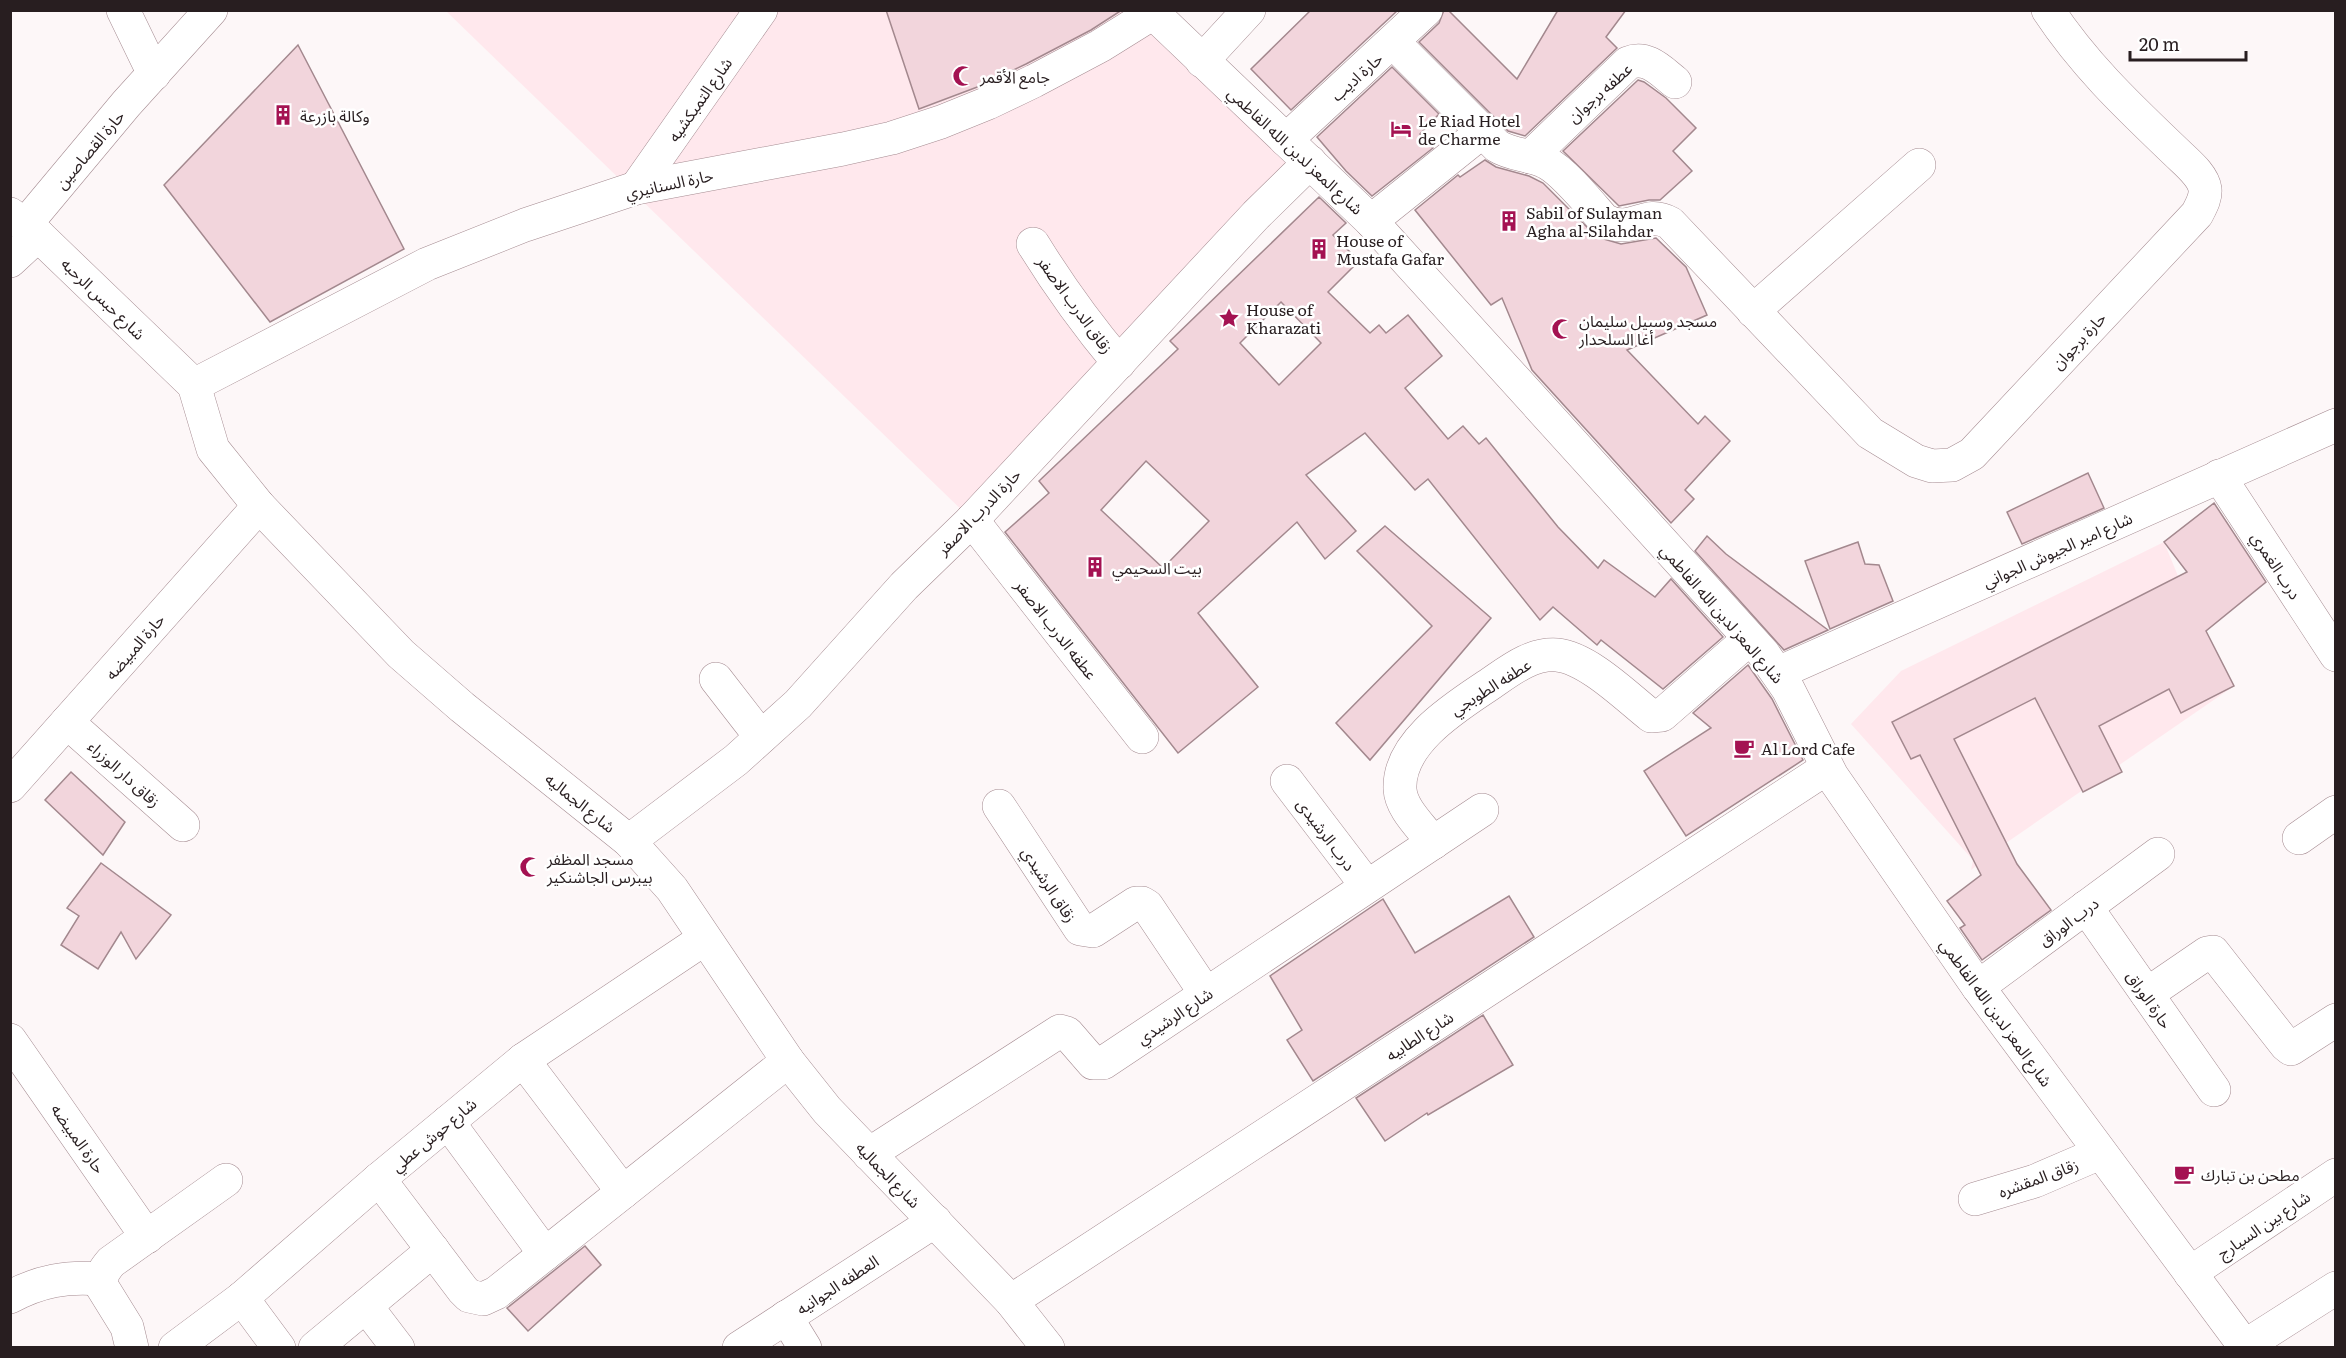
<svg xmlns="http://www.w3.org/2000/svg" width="2346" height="1358" font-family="Literata,'Noto Sans Arabic',serif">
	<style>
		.built { fill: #ffe8ed }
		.building { fill: #f2d5dc; stroke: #a3888e; stroke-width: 1.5; fill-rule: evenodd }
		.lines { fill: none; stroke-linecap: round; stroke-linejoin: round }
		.minor-casing { stroke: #a58b91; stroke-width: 34 }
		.minor { stroke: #fff; stroke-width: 33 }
		.labels { text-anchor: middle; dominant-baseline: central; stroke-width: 5; stroke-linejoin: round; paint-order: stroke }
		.poi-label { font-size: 16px; fill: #281e20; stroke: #fff; text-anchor: start }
		.street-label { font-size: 16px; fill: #281e20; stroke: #fff }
	</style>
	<rect width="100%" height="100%" fill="#fdf7f8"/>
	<g class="built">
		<polygon points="446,11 1141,11 1297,164 971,519"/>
		<polygon points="2164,542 2178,576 2234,686 2006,843 1971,870 1973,860 1851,724 1901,671"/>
	</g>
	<g class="building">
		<polygon points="886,10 1122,10 1091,30 1026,64 980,86 919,109"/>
		<polygon points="1311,10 1398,10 1291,110 1251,69"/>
		<polygon points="1444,10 1448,10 1517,79 1558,10 1626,10 1606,37 1617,48 1525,136 1508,131 1419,42 1439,23"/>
		<polygon points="298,45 404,249 270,322 164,185"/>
		<polygon points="1392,67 1439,114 1420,134 1433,148 1372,196 1346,171 1317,137"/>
		<polygon points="1638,80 1644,82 1666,98 1696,128 1673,151 1692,171 1660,200 1649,200 1619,206 1563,151"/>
		<polygon points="1485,160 1496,167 1529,176 1543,183 1597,237 1621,244 1656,238 1686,267 1707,315 1627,350 1698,424 1705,416 1730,441 1685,490 1694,499 1671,523 1532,370 1502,298 1491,305 1415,210 1458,175 1460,177"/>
		<path d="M1319 197 1346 223 1333 235 1359 261 1328 292 1370 333 1379 325 1386 333 1408 315 1442 356 1405 388 1448 439 1463 426 1479 444 1486 438 1558 527 1598 568 1604 560 1655 597 1671 579 1723 637 1663 689 1601 640 1597 645 1553 607 1540 620 1428 479 1415 490 1365 433 1306 475 1356 531 1325 559 1297 522 1198 613 1258 687 1178 753 1005 532 1049 493 1039 481 1178 349 1170 341ZM1281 302 1321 343 1279 385 1240 343ZM1146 461 1209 521 1163 568 1101 510Z"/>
		<polygon points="2088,473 2104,508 2022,544 2007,512"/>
		<polygon points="2214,503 2266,582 2206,631 2234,686 2181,713 2169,689 2099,726 2122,772 2083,792 2035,698 1954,739 2017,864 2051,910 1982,960 1960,928 1965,925 1947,901 1981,875 1920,755 1911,759 1892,722 2187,572 2164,542"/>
		<polygon points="1385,526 1491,618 1370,760 1336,723 1432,626 1357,551"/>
		<polygon points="1707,536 1726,554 1828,630 1784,650 1695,551"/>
		<polygon points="1858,542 1865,564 1879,565 1893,601 1830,629 1805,561"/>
		<polygon points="1748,665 1772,699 1803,760 1686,836 1644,771 1711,728 1693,713"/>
		<polygon points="71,772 125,822 103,855 45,800"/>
		<polygon points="101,863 171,915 136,959 121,932 98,969 61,945 79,916 67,908"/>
		<polygon points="1509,896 1534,937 1313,1081 1287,1040 1302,1030 1270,976 1383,899 1415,953"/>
		<polygon points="1483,1015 1513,1065 1428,1115 1427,1113 1385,1141 1356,1098"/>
		<polygon points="585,1246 601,1265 528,1331 507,1308"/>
	</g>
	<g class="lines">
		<g class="minor-casing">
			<g id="minor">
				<polyline points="123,10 154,74"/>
				<polyline points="1150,10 1371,221 1763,653 1788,689 1832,776 1978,987 2246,1348"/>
				<path d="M1393 42 1497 146C1513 156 1531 154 1547 163 1564 172 1590 204 1604 220 1633 236 1643 208 1670 223L1870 433 1916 461 1932 466 1952 465 1972 454 2197 214C2201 206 2206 198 2205 189 2203 175 2186 162 2177 153 2129 107 2085 66 2048 10"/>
				<polyline points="1202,61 1249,10"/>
				<polyline points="1286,140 1426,10"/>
				<path d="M1530 157 1628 63C1647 55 1661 71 1675 82"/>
				<polyline points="636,188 761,10"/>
				<polyline points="10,214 38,235 194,385"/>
				<polyline points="1371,221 1482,132"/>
				<polyline points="25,225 126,104 211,10"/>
				<path d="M1033 244C1059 286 1087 325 1119 363"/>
				<polyline points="10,261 38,235"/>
				<polyline points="1753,311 1919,165"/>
				<polyline points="194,385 213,449 259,506 401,654 462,707 629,841 672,889 788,1061 827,1110 1011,1301 1048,1348"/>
				<polyline points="194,385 427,264 525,225 636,188 843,149 892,138 941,122 988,103 1034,81 1100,46 1153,13"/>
				<polyline points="2219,476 2336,655"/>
				<polyline points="972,520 1142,737"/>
				<polyline points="1778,673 2336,425"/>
				<polyline points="716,679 761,737"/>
				<polyline points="67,722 183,825"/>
				<polyline points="1287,781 1367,886"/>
				<polyline points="10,786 259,506"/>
				<polyline points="999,806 1080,929 1093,931 1136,903 1142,903 1147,906 1206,994"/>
				<polyline points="2299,838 2336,812"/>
				<polyline points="629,841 736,760 798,704 904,586 972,520 1256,215 1310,162"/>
				<path d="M1433 843C1422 827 1401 809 1400 789 1398 743 1454 708 1487 686 1508 672 1530 653 1557 655 1588 658 1627 697 1651 716L1662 715 1749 639"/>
				<polyline points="2086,907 2214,1090"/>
				<polyline points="1978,987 2158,854"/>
				<polyline points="2147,994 2207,953 2213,952 2286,1045 2291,1049 2336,1020"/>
				<polyline points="10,1040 147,1237"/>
				<polyline points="523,1060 623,1192"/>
				<polyline points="448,1122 545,1254"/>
				<polyline points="869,1154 1060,1031 1067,1033 1093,1063 1103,1063 1482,810"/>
				<polyline points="379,1179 463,1290 469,1296 483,1299 496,1293 788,1061"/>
				<polyline points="1975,1199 2035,1181 2100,1153"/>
				<polyline points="2190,1273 2336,1175"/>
				<path d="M10 1297C40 1281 67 1276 100 1279"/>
				<polyline points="242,1298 279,1348"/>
				<polyline points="1011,1301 1827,768"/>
				<polyline points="366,1306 398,1348"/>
				<polyline points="786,1317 805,1348"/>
				<polyline points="2245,1346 2336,1288"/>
				<path d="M132 1348 127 1327 101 1285C100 1276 105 1269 111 1262L226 1180"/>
				<polyline points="175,1348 242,1298 379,1179 523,1060 704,939"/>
				<polyline points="315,1348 433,1250"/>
				<polyline points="739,1348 935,1221"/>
			</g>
		</g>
		<use href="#minor" class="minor"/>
	</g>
	<defs>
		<g id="mosque-bare" transform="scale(1.62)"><path d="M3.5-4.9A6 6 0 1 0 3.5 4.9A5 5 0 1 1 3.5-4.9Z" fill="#a41252" stroke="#fff" stroke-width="2.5" paint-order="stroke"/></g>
		<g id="building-bare" transform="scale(1.62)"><path d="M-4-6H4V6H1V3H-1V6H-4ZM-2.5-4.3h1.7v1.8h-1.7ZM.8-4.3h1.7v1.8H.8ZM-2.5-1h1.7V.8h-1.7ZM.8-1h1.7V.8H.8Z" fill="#a41252" stroke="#fff" stroke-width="2.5" paint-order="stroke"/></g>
		<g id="hotel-bare" transform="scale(1.62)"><path d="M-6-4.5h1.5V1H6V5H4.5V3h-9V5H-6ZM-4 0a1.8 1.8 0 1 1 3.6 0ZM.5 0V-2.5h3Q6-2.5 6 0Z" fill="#a41252" stroke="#fff" stroke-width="2.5" paint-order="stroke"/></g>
		<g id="sight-bare" transform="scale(1.62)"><path d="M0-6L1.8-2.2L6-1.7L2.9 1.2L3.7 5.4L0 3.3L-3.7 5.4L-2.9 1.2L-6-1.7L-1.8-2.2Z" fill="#a41252" stroke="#fff" stroke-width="2.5" paint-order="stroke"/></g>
		<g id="cafe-bare" transform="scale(1.62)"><path d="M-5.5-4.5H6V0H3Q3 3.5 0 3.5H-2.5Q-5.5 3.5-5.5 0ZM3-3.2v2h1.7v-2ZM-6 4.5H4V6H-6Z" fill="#a41252" stroke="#fff" stroke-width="2.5" paint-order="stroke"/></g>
	</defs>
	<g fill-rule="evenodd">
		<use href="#mosque-bare" x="963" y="76"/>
		<use href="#building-bare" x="283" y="115"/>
		<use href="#hotel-bare" x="1401" y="129"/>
		<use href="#building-bare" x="1509" y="221"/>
		<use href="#building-bare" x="1319" y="249"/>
		<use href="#sight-bare" x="1229" y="318"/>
		<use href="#mosque-bare" x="1562" y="329"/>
		<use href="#building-bare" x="1095" y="567"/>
		<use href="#cafe-bare" x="1744" y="748"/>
		<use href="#mosque-bare" x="530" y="867"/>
		<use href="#cafe-bare" x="2184" y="1174"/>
	</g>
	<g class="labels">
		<g class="poi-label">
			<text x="980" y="76">جامع الأقمر</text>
			<text x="300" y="115">وكالة بازرعة</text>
			<text x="1418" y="120">Le Riad Hotel<tspan x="1418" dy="18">de Charme</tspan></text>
			<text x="1526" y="212">Sabil of Sulayman<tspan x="1526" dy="18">Agha al-Silahdar</tspan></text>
			<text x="1336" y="240">House of<tspan x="1336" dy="18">Mustafa Gafar</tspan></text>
			<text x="1246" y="309">House of<tspan x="1246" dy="18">Kharazati</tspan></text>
			<text x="1579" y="320">مسجد وسبيل سليمان<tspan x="1579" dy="18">أغا السلحدار</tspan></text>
			<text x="1112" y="567">بيت السحيمي</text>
			<text x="1761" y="748">Al Lord Cafe</text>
			<text x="547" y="858">مسجد المظفر<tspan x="547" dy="18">بيبرس الجاشنكير</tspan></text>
			<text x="2201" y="1174">مطحن بن تبارك</text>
		</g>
		<g class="street-label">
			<text transform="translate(1356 76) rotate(-42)">حارة اديب</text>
			<text transform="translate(1599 92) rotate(-42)">عطفه برجوان</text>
			<text transform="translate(699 99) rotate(-55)">شارع التمبكشيه</text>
			<text transform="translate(89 149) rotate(-50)">حارة القصاصين</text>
			<text transform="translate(1296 150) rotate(43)">شارع المعز لدين الله الفاطمي</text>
			<text transform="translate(669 183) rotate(-12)">حارة السنانيري</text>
			<text transform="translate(104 298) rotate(44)">شارع حبس الرحبه</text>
			<text transform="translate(1076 304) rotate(54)">زقاق الدرب الاصفر</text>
			<text transform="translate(2078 340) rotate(-47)">حارة برجوان</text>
			<text transform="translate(978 511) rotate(-46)">حارة الدرب الاصفر</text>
			<text transform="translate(2057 549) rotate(-24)">شارع امير الجيوش الجواني</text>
			<text transform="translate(2277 565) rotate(57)">درب الغمري</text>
			<text transform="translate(1723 613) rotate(49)">شارع المعز لدين الله الفاطمي</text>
			<text transform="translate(1057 629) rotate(52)">عطفه الدرب الاصفر</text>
			<text transform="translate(134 646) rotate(-49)">حارة المبيضه</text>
			<text transform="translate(1490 686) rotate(-32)">عطفه الطوبجي</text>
			<text transform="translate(125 773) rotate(42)">زقاق دار الوزراء</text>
			<text transform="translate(581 802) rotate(39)">شارع الجماليه</text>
			<text transform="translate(1327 834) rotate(53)">درب الرشيدى</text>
			<text transform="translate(1050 884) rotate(57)">زقاق الرشيدي</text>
			<text transform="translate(2068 921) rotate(-37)">درب الوراق</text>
			<text transform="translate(2150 999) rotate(55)">حارة الوراق</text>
			<text transform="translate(1997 1012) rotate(54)">شارع المعز لدين الله الفاطمي</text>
			<text transform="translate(1174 1015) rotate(-34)">شارع الرشيدي</text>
			<text transform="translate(1419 1035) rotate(-33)">شارع الطابيه</text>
			<text transform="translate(433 1134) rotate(-40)">شارع حوش عطي</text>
			<text transform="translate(79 1138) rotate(55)">حارة المبيضه</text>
			<text transform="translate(889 1174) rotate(46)">شارع الجماليه</text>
			<text transform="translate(2038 1177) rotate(-20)">زقاق المقشره</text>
			<text transform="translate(2263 1224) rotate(-34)">شارع بين السيارج</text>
			<text transform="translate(837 1284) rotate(-33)">العطفه الجوانيه</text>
		</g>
	</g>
	<rect width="2346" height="1358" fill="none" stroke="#281e20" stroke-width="24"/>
	<path d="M2130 51v9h116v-9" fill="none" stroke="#281e20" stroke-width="3"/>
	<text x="2139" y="51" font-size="18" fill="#281e20" stroke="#ffffff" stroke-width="4.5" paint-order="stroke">20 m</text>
</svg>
